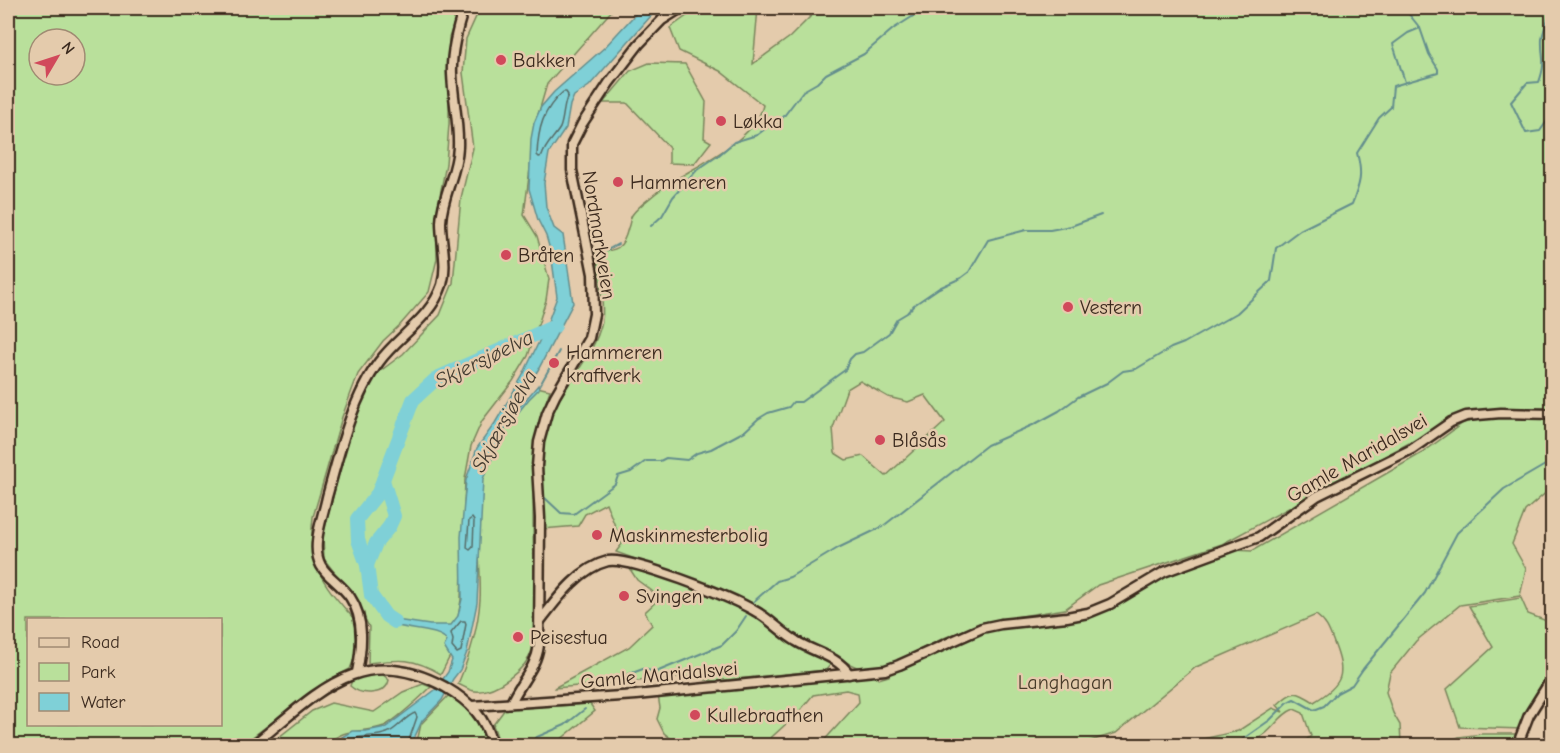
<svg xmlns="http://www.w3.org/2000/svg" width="1560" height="753" font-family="'Comic Neue',sans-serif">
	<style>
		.green { fill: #b9e09b; stroke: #7a855c; stroke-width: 1.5; fill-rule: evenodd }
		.water { fill: #7fd0d7; stroke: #648e8d; stroke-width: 1.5 }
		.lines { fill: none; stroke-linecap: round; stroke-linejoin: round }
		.shore { stroke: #566c68; stroke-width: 1.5 }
		.stream { stroke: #648e8d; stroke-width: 2 }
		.river { stroke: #7fd0d7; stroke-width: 14 }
		.minor-casing { stroke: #3b2a1e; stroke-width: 13 }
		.minor { stroke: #e4cbac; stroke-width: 8 }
		.poi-dot { fill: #d1495b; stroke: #e4cbac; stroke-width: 2 }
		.labels { text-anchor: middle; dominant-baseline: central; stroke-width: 5; stroke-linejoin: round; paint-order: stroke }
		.poi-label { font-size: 20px; fill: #3b2a1e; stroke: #e4cbac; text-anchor: start }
		.street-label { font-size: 20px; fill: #3b2a1e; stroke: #e4cbac }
		.park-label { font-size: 20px; fill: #483c2a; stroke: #e4cbac }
		.water-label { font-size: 21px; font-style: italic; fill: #423b30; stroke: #e4cbac }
	</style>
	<rect width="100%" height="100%" fill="#e4cbac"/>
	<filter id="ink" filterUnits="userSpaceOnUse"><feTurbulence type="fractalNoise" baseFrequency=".0167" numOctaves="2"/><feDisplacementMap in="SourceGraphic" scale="12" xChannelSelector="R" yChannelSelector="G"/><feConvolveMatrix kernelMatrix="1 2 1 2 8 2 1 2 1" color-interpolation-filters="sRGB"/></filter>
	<g filter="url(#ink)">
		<g class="green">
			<path d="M8 8H459L449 38V124L446 164 436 216 437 259 429 292 400 325 383 341 358 374 342 417 313 517C306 571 328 588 360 626L358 649 350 669 325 682 242 745H8ZM39 39H75V75H39ZM28 620H220V724H28Z"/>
			<path d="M480 8H614L547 84 536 122 524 215 537 236 549 279 546 300 528 356 513 381 482 421 471 446 465 479 461 600 452 652 441 674C412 657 400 659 368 663L369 627 355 599 324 559 323 535 357 404 379 372 403 354 440 315 453 283 461 198 473 148 463 73 466 39Z"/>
			<path d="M698 8H758L753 64 790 37 819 8H1552V408L1502 409 1461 415 1222 544 1098 585 1065 609 984 622 944 638 891 664 861 669 799 641 764 615 668 571 616 552 622 544 606 503 585 514 578 526 542 529C542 496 538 459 547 427 558 389 594 360 602 321 605 304 598 270 596 252 617 251 623 249 628 228 630 224 630 218 632 215 637 207 649 199 656 193 685 169 755 144 763 105L720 71 679 51 670 28ZM860 381 888 397 908 402 925 395 945 422 886 476 863 456 846 460 835 453 833 428 847 389Z"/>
			<polygon points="649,63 685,64 706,102 704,138 711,142 694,164 669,163 669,147 627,103 603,103 630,71"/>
			<path d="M537 387 550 390C527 451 534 522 534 586 534 606 537 630 532 650 527 669 495 693 475 691 470 691 463 686 458 684 469 658 478 629 480 600 483 553 467 504 487 459 499 432 519 410 537 387Z"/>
			<path d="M1552 414V490H1549L1525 511 1512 544 1526 569 1520 596 1460 605 1416 641 1390 673 1386 692 1393 713 1400 725 1401 742 1396 745H1300L1311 736 1303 713 1294 709C1281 714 1276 725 1265 734 1244 752 1204 745 1177 745L1238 731 1273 708 1283 712 1277 705C1293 689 1296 691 1314 702 1344 684 1346 674 1334 643 1329 630 1327 623 1316 615L1196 667 1116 733 1078 745H820L859 702 858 693 846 690 813 695 798 713 763 745H679L664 733 657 719 660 708 658 695 875 674 879 679 889 676 891 666 982 629 1100 609 1174 572 1233 550 1252 551 1422 453 1463 423 1497 416Z"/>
			<polygon points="628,566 637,566 723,598 761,620 795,645 831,664 826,670 716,681 686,677 554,688 629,647 652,625 645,612 658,600 652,591 637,580"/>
			<polygon points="1521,598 1528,614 1552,623 1552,677 1523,729 1460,727 1447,689 1493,647 1469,606"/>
			<path d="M381 673 389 680C386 696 361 696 350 686L352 680 359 676Z"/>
			<path d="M423 684 431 687C422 696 395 721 384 726 365 734 342 726 328 745H269L312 711 331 703 374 712 403 692Z"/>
			<path d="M451 693C470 711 478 720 487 745L414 746 417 742 421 724Z"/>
			<polygon points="590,704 595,711 554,745 500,745 493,725 505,709"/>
			<polygon points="1482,734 1520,734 1515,745 1440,746 1459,737"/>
		</g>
		<path class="water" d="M641 8H658L589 86 574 96 570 105 566 128 549 153 544 183 546 207 554 228 563 235 573 303 538 370 502 425 507 422 538 385 539 389 529 399 505 429 483 479 477 603 467 652 460 670 453 679 442 700 422 721 411 745 334 746 342 737 352 731H366L386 727 435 690 448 672 452 660 444 647 447 641C440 628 404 631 389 623 385 621 382 617 379 613L383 609 396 620 430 625H451L458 616 462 599 461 537 466 480 477 448 495 423 522 377 546 327 557 297 551 253 546 236 538 220 529 189 531 139 534 123 541 107 554 92 605 47Z"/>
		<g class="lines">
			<g class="shore">
				<path d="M563 92H566L568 95C563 105 564 118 560 128 554 138 545 145 542 156L539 157 537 155C538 129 543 109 563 92Z"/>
				<polygon points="472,518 474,521 473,547 470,550 467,548 469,520"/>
				<polygon points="461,621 465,621 466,624 461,651 457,653 452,647 453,640 451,633"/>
				<path d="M342 746C354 733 372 739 387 733 398 729 404 717 415 713L417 717 407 746"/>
			</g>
			<g class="stream">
				<path d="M1552 8C1550 13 1542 35 1542 39 1541 59 1547 60 1539 82L1527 83 1511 102 1526 133 1540 131 1552 114"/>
				<polyline points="1405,82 1393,44 1408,33 1420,28"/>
				<polyline points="651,226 662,216 673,197 697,170 719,155 734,142 757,135 769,126 778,124 803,91 817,83 826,74 864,54 893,29 926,8"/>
				<polyline points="600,254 618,244"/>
				<polyline points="539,387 559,351"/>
				<polyline points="545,498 561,513 574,514 615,484 618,476 631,472 646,461 660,461 666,458 687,460 697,453 711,449 745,431 758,419 768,413 789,407 793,402 801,402 838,375 845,370 850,359 855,354 863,352 889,333 897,319 907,313 914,305 939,288 961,278 969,272 988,240 1026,230 1050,230 1071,226 1101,215"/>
				<path d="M752 603 777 581 790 577 838 548 882 527 987 445 1035 424 1059 411 1078 397 1107 383 1123 371 1136 369 1171 348 1184 343 1237 313 1271 281 1276 248 1300 230 1352 204C1360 184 1363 175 1357 153L1379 118 1391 107 1393 86 1438 73V69L1429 54 1420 28 1404 8"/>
				<polyline points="608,682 643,669 656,672 722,645 736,631 746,616"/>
				<polyline points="528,746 537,737 565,725 585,709"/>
				<polyline points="1233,746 1270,720 1288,702 1294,699 1314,710 1324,706 1337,693 1352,685 1363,669 1425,593 1457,533 1504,489 1552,461"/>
			</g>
			<g class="river">
				<polyline points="367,565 376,543 389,527 394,516 383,480"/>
				<polyline points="395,622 386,616 371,595 367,565 358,540 357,519 378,493 413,400 437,378 555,326"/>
			</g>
			<g class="minor-casing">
				<g id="minor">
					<path d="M540 621C557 599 579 568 608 561 630 557 733 597 755 611 770 619 781 632 796 641 813 652 838 656 849 674"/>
					<path d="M357 672C362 648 365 619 350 597 335 576 314 573 317 542 318 527 324 512 327 497 339 454 352 398 379 362 398 336 431 318 442 285 448 264 441 244 441 222 442 196 457 173 458 147 459 123 453 99 452 74 451 52 457 29 464 8"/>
					<path d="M511 703C520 682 536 669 539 645L540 518 537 466 539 442 547 413 555 396 589 338 594 314 593 274 572 170V144L582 124 609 83 639 44 662 20 681 8"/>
					<polyline points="472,706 636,695 885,670 899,665 982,628 1001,624 1067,617 1088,613 1110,604 1164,572 1259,537 1317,496 1412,449 1451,422 1466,416 1501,413 1552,414"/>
					<path d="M252 746C315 696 360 640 445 687 469 701 487 718 492 746"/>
					<polyline points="1517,746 1529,715 1552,678"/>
				</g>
			</g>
			<use href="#minor" class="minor"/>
		</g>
	</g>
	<g class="poi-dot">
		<circle cx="501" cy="60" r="6"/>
		<circle cx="721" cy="121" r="6"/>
		<circle cx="618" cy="182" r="6"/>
		<circle cx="506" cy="255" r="6"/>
		<circle cx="1068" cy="307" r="6"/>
		<circle cx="554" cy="363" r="6"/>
		<circle cx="880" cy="440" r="6"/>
		<circle cx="597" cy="535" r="6"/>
		<circle cx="624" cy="596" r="6"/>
		<circle cx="518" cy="637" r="6"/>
		<circle cx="695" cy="715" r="6"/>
	</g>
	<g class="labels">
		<g class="poi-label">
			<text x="513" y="60">Bakken</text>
			<text x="733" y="121">Løkka</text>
			<text x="630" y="182">Hammeren</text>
			<text x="518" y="255">Bråten</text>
			<text x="1080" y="307">Vestern</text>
			<text x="566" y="352">Hammeren<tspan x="566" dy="23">kraftverk</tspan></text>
			<text x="892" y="440">Blåsås</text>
			<text x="609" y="535">Maskinmesterbolig</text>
			<text x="636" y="596">Svingen</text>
			<text x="530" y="637">Peisestua</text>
			<text x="707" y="715">Kullebraathen</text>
		</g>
		<g class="street-label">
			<text transform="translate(599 235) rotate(81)">Nordmarkveien</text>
			<text transform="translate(1357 458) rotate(-30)">Gamle Maridalsvei</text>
			<text transform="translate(659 675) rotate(-5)">Gamle Maridalsvei</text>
		</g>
		<g class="park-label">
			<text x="1065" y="682">Langhagan</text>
		</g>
		<g class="water-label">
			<text transform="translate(484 359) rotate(-26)">Skjersjøelva</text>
			<text transform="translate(504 421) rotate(-61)">Skjærsjøelva</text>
		</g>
	</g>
	<rect width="1560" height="753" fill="none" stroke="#e4cbac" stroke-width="30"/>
	<rect x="15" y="15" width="1530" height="723" fill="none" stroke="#3b2a1e" stroke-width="2" filter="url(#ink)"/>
	<rect x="27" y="618" width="195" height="108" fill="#e4cbac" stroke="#a08b73" stroke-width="1.5"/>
	<rect x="39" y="638" width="30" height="9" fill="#e4cbac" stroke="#a08b73" stroke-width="1.5"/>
	<text x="81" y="648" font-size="18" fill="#3b2a1e">Road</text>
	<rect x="39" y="663" width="30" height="18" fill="#b9e09b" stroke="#a08b73" stroke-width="1.5"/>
	<text x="81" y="678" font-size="18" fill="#3b2a1e">Park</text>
	<rect x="39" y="693" width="30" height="18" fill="#7fd0d7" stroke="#a08b73" stroke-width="1.5"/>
	<text x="81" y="708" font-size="18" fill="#3b2a1e">Water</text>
	<g transform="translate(57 57) rotate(51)"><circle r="28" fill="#e4cbac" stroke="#a08b73" stroke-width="1.5"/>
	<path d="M0-4.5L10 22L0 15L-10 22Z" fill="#d1495b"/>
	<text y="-9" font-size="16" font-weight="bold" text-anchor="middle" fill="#3b2a1e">N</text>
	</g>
</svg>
